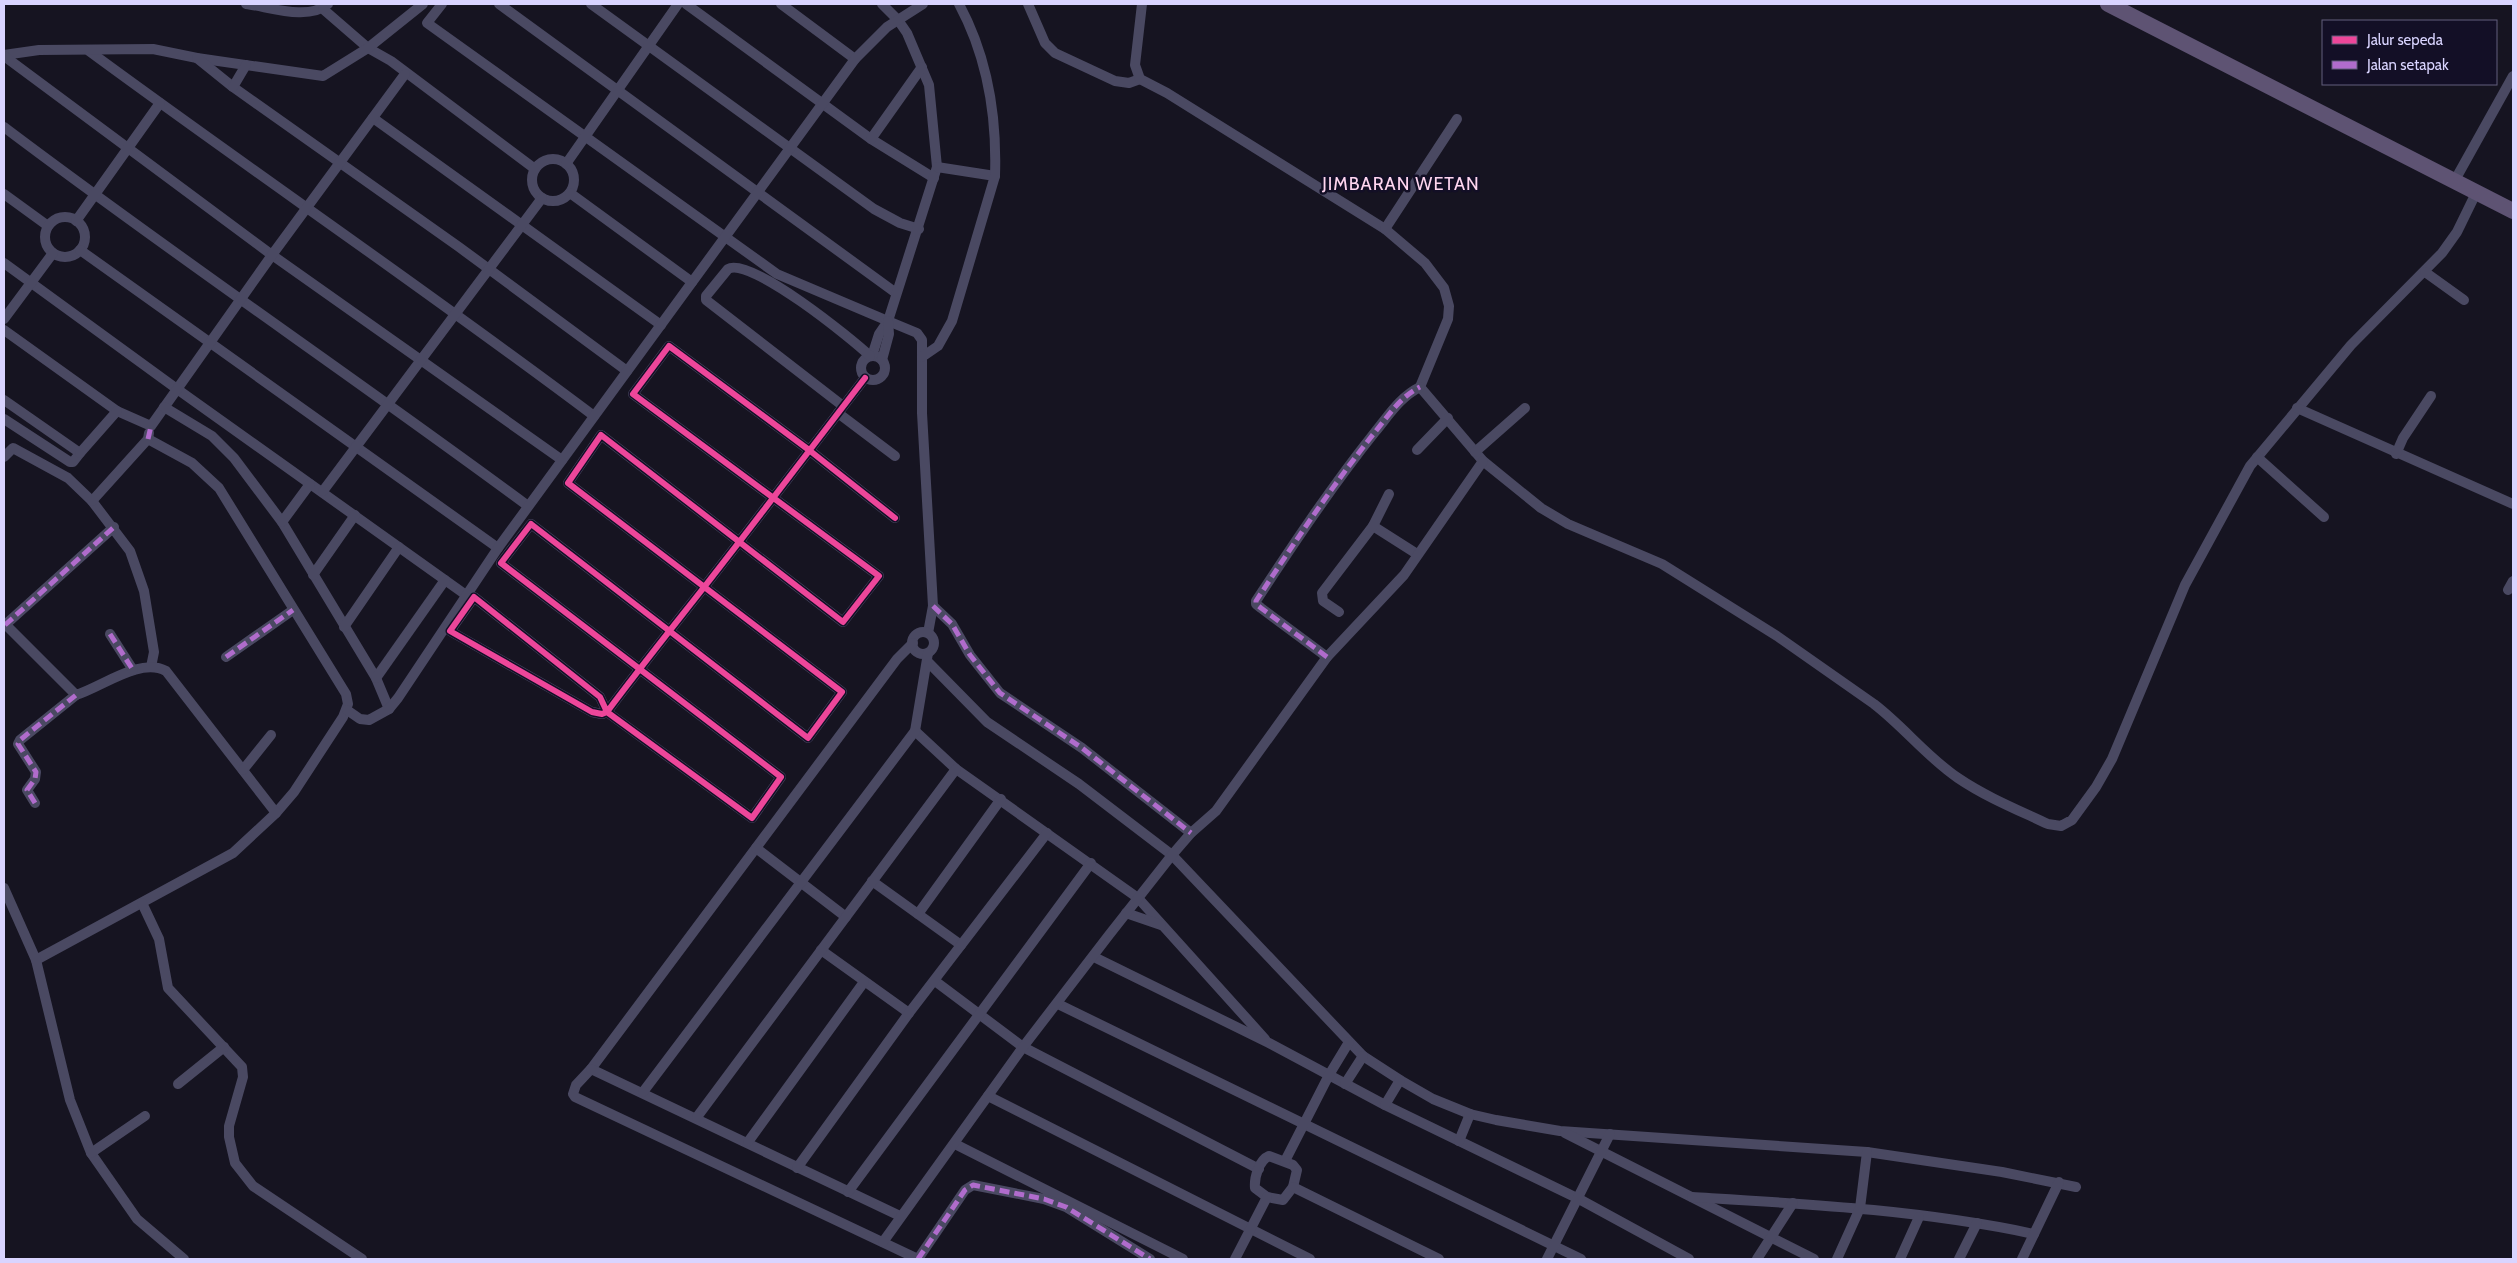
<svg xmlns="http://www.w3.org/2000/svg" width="2517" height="1263" font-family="Cabin,sans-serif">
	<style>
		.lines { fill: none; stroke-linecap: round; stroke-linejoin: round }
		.street { stroke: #4a4962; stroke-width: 10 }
		.primary { stroke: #5e5373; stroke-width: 16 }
		.quiet { stroke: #b06ccc; stroke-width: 5; stroke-dasharray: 10 5; stroke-linecap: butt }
		.cycleway-casing { stroke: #130f26; stroke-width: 9 }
		.cycleway { stroke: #ed469a; stroke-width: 6 }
		.labels { text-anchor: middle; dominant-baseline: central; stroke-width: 5; stroke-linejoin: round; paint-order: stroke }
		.quarter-label { font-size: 18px; letter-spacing: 1px; fill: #ffd6f0; stroke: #130f26 }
	</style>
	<rect width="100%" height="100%" fill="#161421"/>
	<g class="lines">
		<g class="street">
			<path d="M246 4C270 7 308 21 328 4"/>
			<polyline points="442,4 427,23 777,274 888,321"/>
			<polyline points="499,4 896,293"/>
			<polyline points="591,4 874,209 900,223 919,229"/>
			<polyline points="686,4 871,139 934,178"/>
			<polyline points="781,4 855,59"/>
			<polyline points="882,4 898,20 907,33 929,85 937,167 888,321 917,333 922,340 922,413 933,606 928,633"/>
			<polyline points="1028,4 1045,43 1055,53 1115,81 1129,83 1140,79"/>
			<path d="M1142 4 1135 65 1140 79 1167 93 1385 229 1425 263 1444 288 1449 306 1448 319 1420 387 1483 461 1541 508 1568 524 1662 564 1777 636 1874 704C1904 727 1927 757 1958 778 1986 797 2018 810 2048 824L2061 826 2072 820 2096 787 2112 759 2185 585 2250 466 2351 345 2442 253 2457 232 2477 191"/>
			<polyline points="323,9 368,48 391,61 535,169"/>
			<path d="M89 51C256 174 428 291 594 416"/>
			<polyline points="4,55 39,50 153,49 197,58 323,76 368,48 423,4"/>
			<polyline points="4,56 272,255 562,460"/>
			<polyline points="197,58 233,87 459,247 627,371"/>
			<polyline points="233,87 246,65"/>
			<polyline points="373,118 661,325"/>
			<path d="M4 127C176 257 355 378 528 506"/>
			<polyline points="871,139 922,67"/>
			<circle cx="553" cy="180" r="21"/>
			<polyline points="566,164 678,4"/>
			<polyline points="937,167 995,176"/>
			<polyline points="2455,180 2513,76"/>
			<polyline points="570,193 692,282"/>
			<polyline points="4,194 48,226"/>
			<circle cx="65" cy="237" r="20"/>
			<polyline points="76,221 160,103"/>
			<polyline points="1385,229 1457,119"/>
			<polyline points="80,250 498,548"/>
			<polyline points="4,263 177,389 466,595"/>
			<polyline points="2425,272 2464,300"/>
			<polyline points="4,319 53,253"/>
			<polyline points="4,330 117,411 151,426 272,255 405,74"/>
			<circle cx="873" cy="368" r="12"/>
			<polyline points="872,356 879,334 888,321"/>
			<path d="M922 357 938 346 952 321 995 176C997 117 987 56 959 4"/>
			<polyline points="882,360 889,334 888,321"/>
			<path d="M865 378C812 447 759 517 705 586 672 628 639 669 607 712L602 714 592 712 450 631 474 597 600 697 607 712 752 818 781 777 501 563 531 524 808 738 842 692 568 483 601 435 843 622 879 576 633 394 669 346 809 450 895 518"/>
			<polyline points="4,400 80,453 73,462 70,462 4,419"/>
			<path d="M843 406 706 300V296L728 269C750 256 852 339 870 356"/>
			<polyline points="164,407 212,436 234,458 282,522 376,678 389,709"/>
			<polyline points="2297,408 2513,504"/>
			<polyline points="838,413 895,456"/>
			<polyline points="148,439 192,463 219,488 346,694 348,704 343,717 294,792 276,813"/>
			<polyline points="1417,450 1448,418"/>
			<polyline points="1475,452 1525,408"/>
			<polyline points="80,453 117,411"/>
			<polyline points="2396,454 2403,438 2431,396"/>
			<polyline points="4,457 13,448 68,478 92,501 130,551 144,591 154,652 151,667"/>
			<polyline points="2257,457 2324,517"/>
			<polyline points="323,491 542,198"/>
			<polyline points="92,501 148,439 149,433"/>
			<polyline points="282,522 310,484"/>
			<polyline points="1373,526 1417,554"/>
			<polyline points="313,575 355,515"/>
			<polyline points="2508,590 2513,581"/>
			<polyline points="933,606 952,624 970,655 1000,693 1082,748 1191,833"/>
			<polyline points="1339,612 1323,601 1322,593 1373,526 1389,494"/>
			<path d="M4 623 76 695C102 687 140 657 166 671L276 813 233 853 36 960"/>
			<polyline points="5,625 114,527"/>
			<polyline points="344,627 399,547"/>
			<circle cx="923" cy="643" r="11"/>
			<polyline points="110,634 133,670"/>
			<polyline points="913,643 897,659 591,1069 576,1085 573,1094 575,1097 918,1259"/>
			<polyline points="226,657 293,610"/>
			<path d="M1327 657 1261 608 1256 604V601C1294 543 1332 486 1375 432 1389 415 1400 397 1420 387"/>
			<polyline points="928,662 987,722 1079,784 1172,855 1363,1056 1400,1080 1433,1099 1470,1114 1496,1120 1560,1131 1867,1152 2002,1172 2076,1187"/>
			<polyline points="376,678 445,580"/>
			<polyline points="347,710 360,719 369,720 389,709 398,698 498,548 855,59 887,27 923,4"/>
			<polyline points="915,731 956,769 1138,898 1265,1039"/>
			<polyline points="243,770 271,735"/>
			<polyline points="35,803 27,790 35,779 36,772 18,744 20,740 76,695"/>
			<polyline points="756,848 846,917"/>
			<polyline points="872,881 961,945"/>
			<polyline points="4,888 36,960 70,1100 91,1153 137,1219 184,1259"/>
			<polyline points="142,903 159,939 168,988 242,1067 243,1077 229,1126 229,1137 235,1163 253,1186 362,1259"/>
			<polyline points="1126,913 1161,925"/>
			<polyline points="918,914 1001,799"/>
			<polyline points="821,950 909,1013"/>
			<polyline points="1094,957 1269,1043 1385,1105 1579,1199 1689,1259"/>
			<polyline points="935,981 1023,1047 1259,1169"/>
			<polyline points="1058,1004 1581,1259"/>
			<polyline points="591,1069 900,1216"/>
			<polyline points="178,1084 224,1047"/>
			<polyline points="1345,1084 1363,1056"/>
			<polyline points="643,1092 915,731 928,653"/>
			<polyline points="988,1096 1310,1259"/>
			<polyline points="1385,1105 1400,1080"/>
			<polyline points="697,1117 956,769"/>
			<polyline points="1565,1133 1814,1259"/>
			<polyline points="1459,1141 1470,1114"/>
			<polyline points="748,1142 864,982"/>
			<polyline points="955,1144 1183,1259"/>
			<polyline points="91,1153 145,1116"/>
			<path d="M1269 1156 1293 1165 1297 1170 1293 1187 1283 1200 1267 1197 1255 1188C1254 1178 1259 1160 1269 1156Z"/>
			<polyline points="1285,1161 1329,1075 1349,1042"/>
			<polyline points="797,1168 909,1013 1047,833"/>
			<polyline points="1293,1187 1439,1259"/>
			<polyline points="848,1192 1091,863"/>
			<path d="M1692 1197C1806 1204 1922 1210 2034 1234"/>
			<polyline points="883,1242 1023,1047 1109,935 1172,855 1191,833 1216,811 1327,657 1404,575 1483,461"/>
			<polyline points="918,1259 965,1190 973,1185 1044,1199 1066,1207 1150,1259"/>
			<polyline points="1235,1259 1267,1197"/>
			<polyline points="1547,1259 1610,1134"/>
			<polyline points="1757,1259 1793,1203"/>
			<polyline points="1837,1259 1860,1208 1867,1152"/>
			<polyline points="1900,1259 1919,1217"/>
			<polyline points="1959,1259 1977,1223"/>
			<polyline points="2022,1259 2059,1182"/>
		</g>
		<polyline class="primary" points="2108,4 2513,211"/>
		<g class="quiet">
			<polyline points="148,439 151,426"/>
			<polyline points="933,606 952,624 970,655 1000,693 1082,748 1191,833"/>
			<polyline points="5,625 114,527"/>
			<polyline points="110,634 133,670"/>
			<polyline points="226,657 293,610"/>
			<path d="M1327 657 1261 608 1256 604V601C1294 543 1332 486 1375 432 1389 415 1400 397 1420 387"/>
			<polyline points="35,803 27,790 35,779 36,772 18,744 20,740 76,695"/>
			<polyline points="918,1259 965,1190 973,1185 1044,1199 1066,1207 1150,1259"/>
		</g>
		<g class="cycleway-casing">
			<path id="cycleway" d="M865 378C812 447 759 517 705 586 672 628 639 669 607 712L602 714 592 712 450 631 474 597 600 697 607 712 752 818 781 777 501 563 531 524 808 738 842 692 568 483 601 435 843 622 879 576 633 394 669 346 809 450 895 518"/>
		</g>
		<use href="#cycleway" class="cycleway"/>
	</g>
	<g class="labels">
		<g class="quarter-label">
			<text x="1401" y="184">JIMBARAN WETAN</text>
		</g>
	</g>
	<rect width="2517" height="1263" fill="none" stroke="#d9d4ff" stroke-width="10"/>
	<rect x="2322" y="20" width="175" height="65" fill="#130f26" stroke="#625e7d"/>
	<rect x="2332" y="36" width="25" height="8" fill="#ed469a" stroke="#625e7d"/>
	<text x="2367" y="45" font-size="15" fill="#d9d4ff">Jalur sepeda</text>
	<rect x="2332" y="61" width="25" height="8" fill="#b06ccc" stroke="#625e7d"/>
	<text x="2367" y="70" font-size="15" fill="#d9d4ff">Jalan setapak</text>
</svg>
